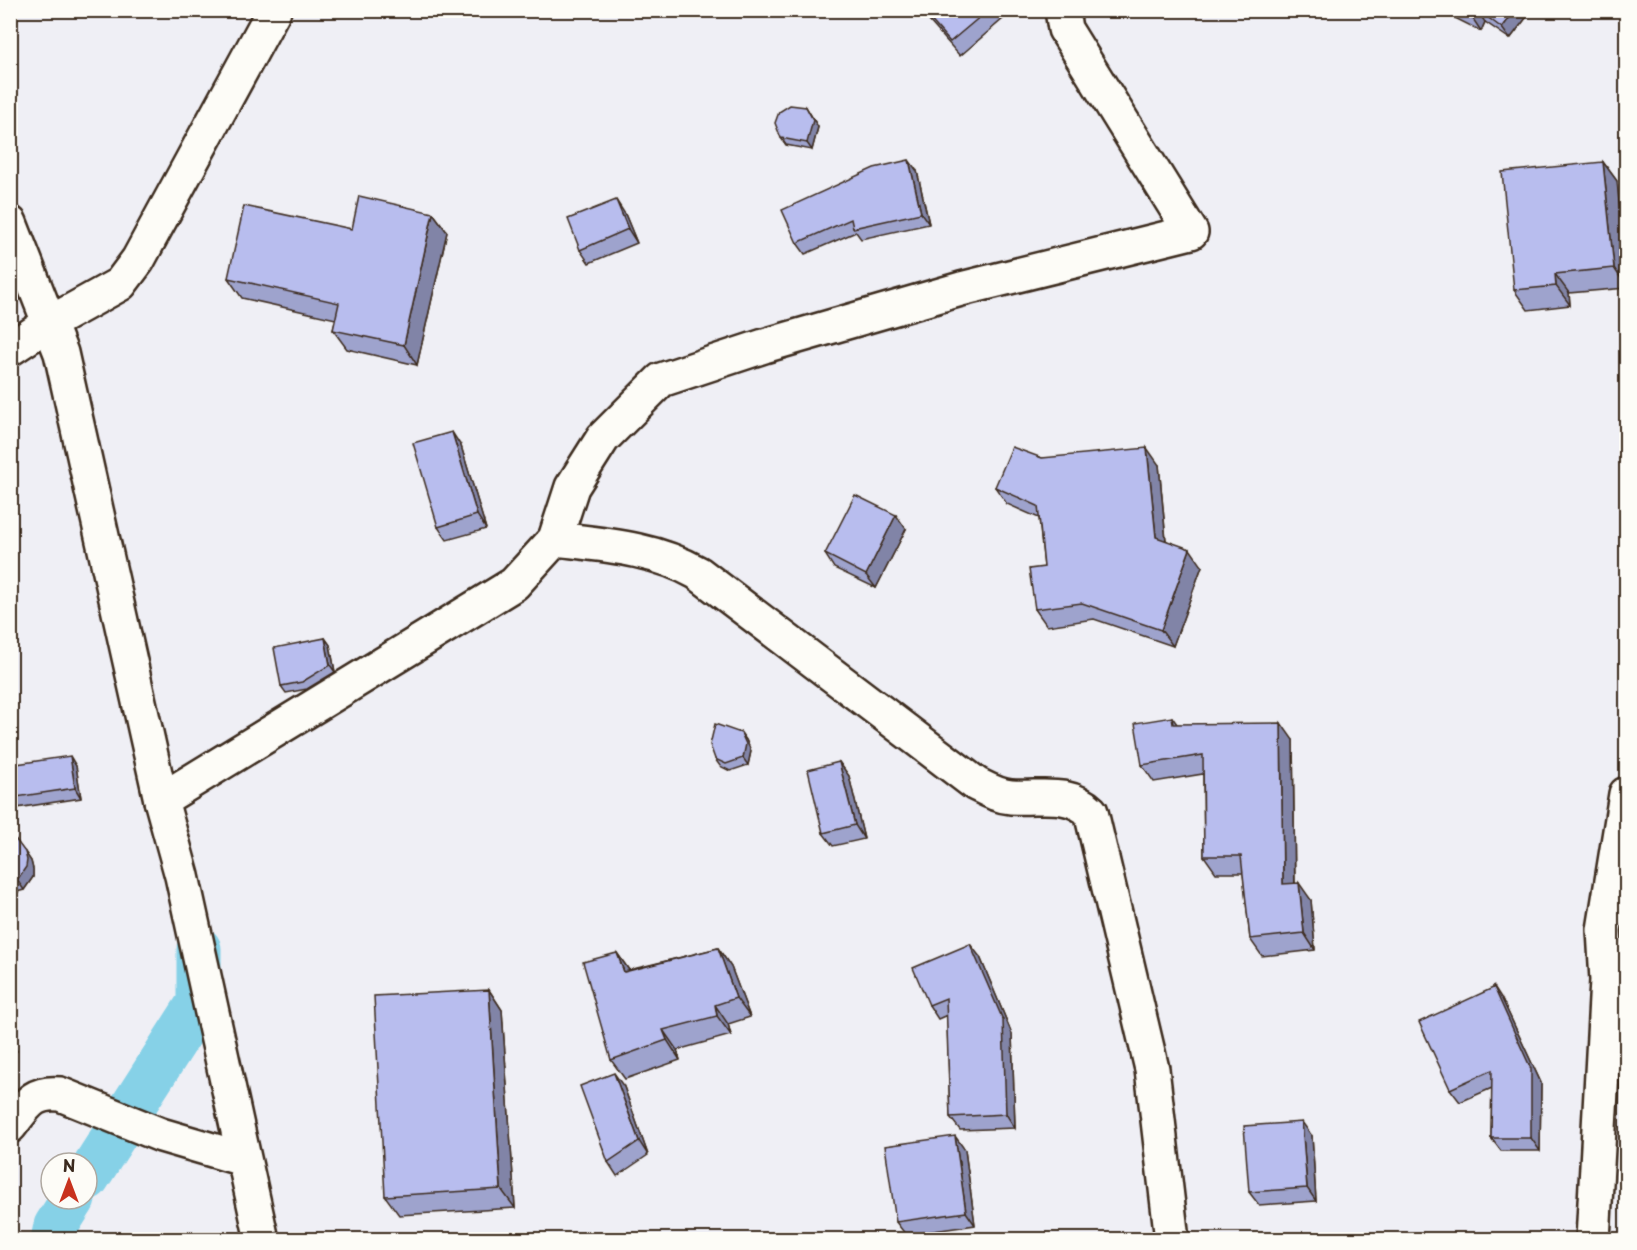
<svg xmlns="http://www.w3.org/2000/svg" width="1637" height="1250" font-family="'Playpen Sans',sans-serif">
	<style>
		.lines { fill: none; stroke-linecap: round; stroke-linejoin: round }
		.canal { stroke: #86d1e7; stroke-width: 45 }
		.minor-casing { stroke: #3b2a1e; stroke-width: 38 }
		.minor { stroke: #fdfcf7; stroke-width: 33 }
		.wall { fill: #9ea3cd; stroke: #3b2a1e; stroke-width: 1.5 }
		.shaded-wall { fill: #8184a7; stroke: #3b2a1e; stroke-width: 1.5 }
		.building { fill: #b8bdee; stroke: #3b2a1e; stroke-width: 1.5 }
	</style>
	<rect width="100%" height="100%" fill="#efeff5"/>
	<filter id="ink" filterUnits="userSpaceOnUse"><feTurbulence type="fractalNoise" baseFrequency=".0167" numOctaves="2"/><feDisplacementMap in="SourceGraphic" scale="12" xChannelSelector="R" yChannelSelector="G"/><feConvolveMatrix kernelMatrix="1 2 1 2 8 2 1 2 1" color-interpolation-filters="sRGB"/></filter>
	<g filter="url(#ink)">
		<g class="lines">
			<g class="canal">
				<polyline points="87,1178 199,1003 199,949"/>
				<polyline points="53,1240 56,1226 73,1199"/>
			</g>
			<g class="minor-casing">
				<g id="minor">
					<polyline points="10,223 61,353 161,800 182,876 262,1240"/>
					<polyline points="10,349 48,324 120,284 138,260 274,10"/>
					<path d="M555 539C605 545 654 548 698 573L976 784C988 790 998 796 1011 797 1041 799 1068 790 1091 812L1152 1069 1172 1240"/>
					<polyline points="161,800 514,584 555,539 572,487 603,438 661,380 764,346 961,289 1191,232 1065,29 1062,10"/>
					<path d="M10 1126C26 1106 32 1091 60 1094L161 1135 243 1159"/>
					<polyline points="1593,1240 1607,980 1604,930 1626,794"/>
				</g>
			</g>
			<use href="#minor" class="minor"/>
		</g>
		<g class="wall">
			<polygon points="922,10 999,10 1004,18 960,56 929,21"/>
			<polygon points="1439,10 1532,10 1510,39 1485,22 1481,31"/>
			<polygon points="806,107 818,127 812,150 786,145 781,138"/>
			<polygon points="1603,162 1617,181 1626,274 1626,288 1569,293 1570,305 1528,310 1514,290"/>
			<polygon points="917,171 929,224 861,239 856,232 805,254 797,243"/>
			<polygon points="433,213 447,232 417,365 347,349 333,330 336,319 242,298 228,278 352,229"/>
			<polygon points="625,214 637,243 589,263 580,250"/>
			<polygon points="461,446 486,529 447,540 438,527"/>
			<polygon points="1042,458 1159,465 1166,540 1202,566 1173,646 1094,619 1047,626 1035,609 1044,567 1039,518 1007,504 995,487"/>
			<polygon points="906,529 876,588 834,568 825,554"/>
			<polygon points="325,638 330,645 335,672 307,689 286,693 281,686"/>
			<polygon points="1172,717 1177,724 1293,740 1295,883 1311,900 1315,950 1262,956 1250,939 1243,873 1216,873 1204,856 1203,774 1154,782 1142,765"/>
			<polygon points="741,733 746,740 751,751 748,765 730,771 720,766 715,759"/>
			<polygon points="839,762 849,776 864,839 833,846 823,833"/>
			<polygon points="10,765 76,766 81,798 10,809"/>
			<polygon points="10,832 31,861 33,869 33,877 24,890 10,894"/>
			<polygon points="718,948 731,967 750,1017 728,1024 731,1035 677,1050 680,1060 625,1079 611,1060 617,953 629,970"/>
			<polygon points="980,957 1012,1034 1015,1128 960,1130 950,1117 947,1015 938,1019 929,1005"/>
			<polygon points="489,990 502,1010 515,1208 399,1215 385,1196"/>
			<polygon points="1502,999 1541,1083 1540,1151 1501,1151 1491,1138 1492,1088 1460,1102 1450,1089"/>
			<polygon points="10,1040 17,1051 10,1055"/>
			<polygon points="624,1087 648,1155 617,1176 608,1162"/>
			<polygon points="1312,1136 1316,1201 1259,1205 1249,1192"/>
			<polygon points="965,1150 975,1225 906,1235 896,1222"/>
		</g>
		<g class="shaded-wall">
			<polygon points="1477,10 1485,22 1481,31 1473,19"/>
			<polygon points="1515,10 1532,10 1510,39 1502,28"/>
			<polygon points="806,107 818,127 812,150 807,143"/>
			<polygon points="909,160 917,171 929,224 921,213"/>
			<polygon points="1603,162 1617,181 1626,274 1626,286 1614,268"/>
			<polygon points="616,200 625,214 637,243 628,229"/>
			<polygon points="433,213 447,232 417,365 404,345"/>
			<polygon points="1555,274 1569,293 1570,305 1556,286"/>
			<polygon points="452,432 461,446 486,529 477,515"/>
			<polygon points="1147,448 1159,465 1167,553 1156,537"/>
			<polygon points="896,515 906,529 876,588 866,575"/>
			<polygon points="1190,549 1202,566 1173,646 1161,630"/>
			<polygon points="325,638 330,645 335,672 330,665"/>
			<polygon points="1281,723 1293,740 1295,901 1283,884"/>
			<polygon points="741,733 746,740 751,751 748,765 743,758"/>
			<polygon points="70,756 76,766 81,798 75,788"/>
			<polygon points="839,762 849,776 864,839 855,825"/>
			<polygon points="25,852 31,861 33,869 33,877 24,890 17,880"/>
			<polygon points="1299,883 1311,900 1315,950 1304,933"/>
			<polygon points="970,944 980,957 1012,1034 1015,1128 1006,1114"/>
			<polygon points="718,948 731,967 750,1017 736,998"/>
			<polygon points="617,953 631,973 624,972"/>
			<polygon points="1493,985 1502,999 1541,1083 1540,1151 1531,1138"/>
			<polygon points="489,990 502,1010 515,1208 501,1189"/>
			<polygon points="715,1005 728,1024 731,1035 717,1016"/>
			<polygon points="663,1030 677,1050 680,1060 667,1040"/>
			<polygon points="614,1073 624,1087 648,1155 639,1141"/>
			<polygon points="1302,1122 1312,1136 1316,1201 1307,1188"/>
			<polygon points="955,1136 965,1150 975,1225 966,1212"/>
		</g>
		<g class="building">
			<polygon points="922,10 988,10 950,42"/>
			<polygon points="1455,10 1477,10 1473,19"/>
			<polygon points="1478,10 1515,10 1502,28"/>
			<polygon points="790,105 806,107 813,120 807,143 781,138 775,123 779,112"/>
			<polygon points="909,160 921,213 853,228 851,219 797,243 782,210 874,168"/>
			<polygon points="1603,162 1614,268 1555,274 1556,286 1514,290 1502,172"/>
			<polygon points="359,196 433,213 404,345 333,330 339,303 228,278 244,206 352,229"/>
			<polygon points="616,200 628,229 580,250 568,219"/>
			<polygon points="452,432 477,515 438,527 413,443"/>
			<polygon points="1012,447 1042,458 1147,448 1156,537 1190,549 1161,630 1082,603 1035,609 1029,569 1044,567 1038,506 995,487"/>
			<polygon points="855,495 896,515 866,575 825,554"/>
			<polygon points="325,638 330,665 302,682 281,686 274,648"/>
			<polygon points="1172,717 1173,724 1281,723 1283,884 1299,883 1304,933 1250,939 1241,856 1204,856 1203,755 1142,765 1135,723"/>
			<polygon points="715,724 741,733 746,744 743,758 726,764 715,759 710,745"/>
			<polygon points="70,756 75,788 10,798 10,765"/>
			<polygon points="839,762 855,825 823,833 808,770"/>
			<polygon points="10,832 25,852 27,860 26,867 17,880 10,882"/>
			<polygon points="970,944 1003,1020 1006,1114 950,1117 946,998 929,1005 913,968"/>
			<polygon points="718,948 736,998 715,1005 717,1016 663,1030 667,1040 611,1060 583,962 617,953 624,972"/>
			<polygon points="1493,985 1531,1069 1531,1138 1491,1138 1492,1070 1450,1089 1419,1022 1493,988"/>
			<polygon points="489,990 501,1189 385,1196 374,996"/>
			<polygon points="614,1073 639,1141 608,1162 580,1086"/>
			<polygon points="1302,1122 1307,1188 1249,1192 1244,1126"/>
			<polygon points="955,1136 966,1212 896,1222 885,1146"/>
		</g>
	</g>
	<rect width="1637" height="1250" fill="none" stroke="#fdfcf7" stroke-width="36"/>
	<rect x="18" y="18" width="1601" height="1214" fill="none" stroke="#3b2a1e" stroke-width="2" filter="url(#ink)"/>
	<g transform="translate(69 1181)"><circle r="28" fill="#fdfcf7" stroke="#afa8a0" stroke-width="1.5"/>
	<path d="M0-4.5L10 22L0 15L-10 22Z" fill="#c8321e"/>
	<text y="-9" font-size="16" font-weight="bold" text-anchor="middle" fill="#3b2a1e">N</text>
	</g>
</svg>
